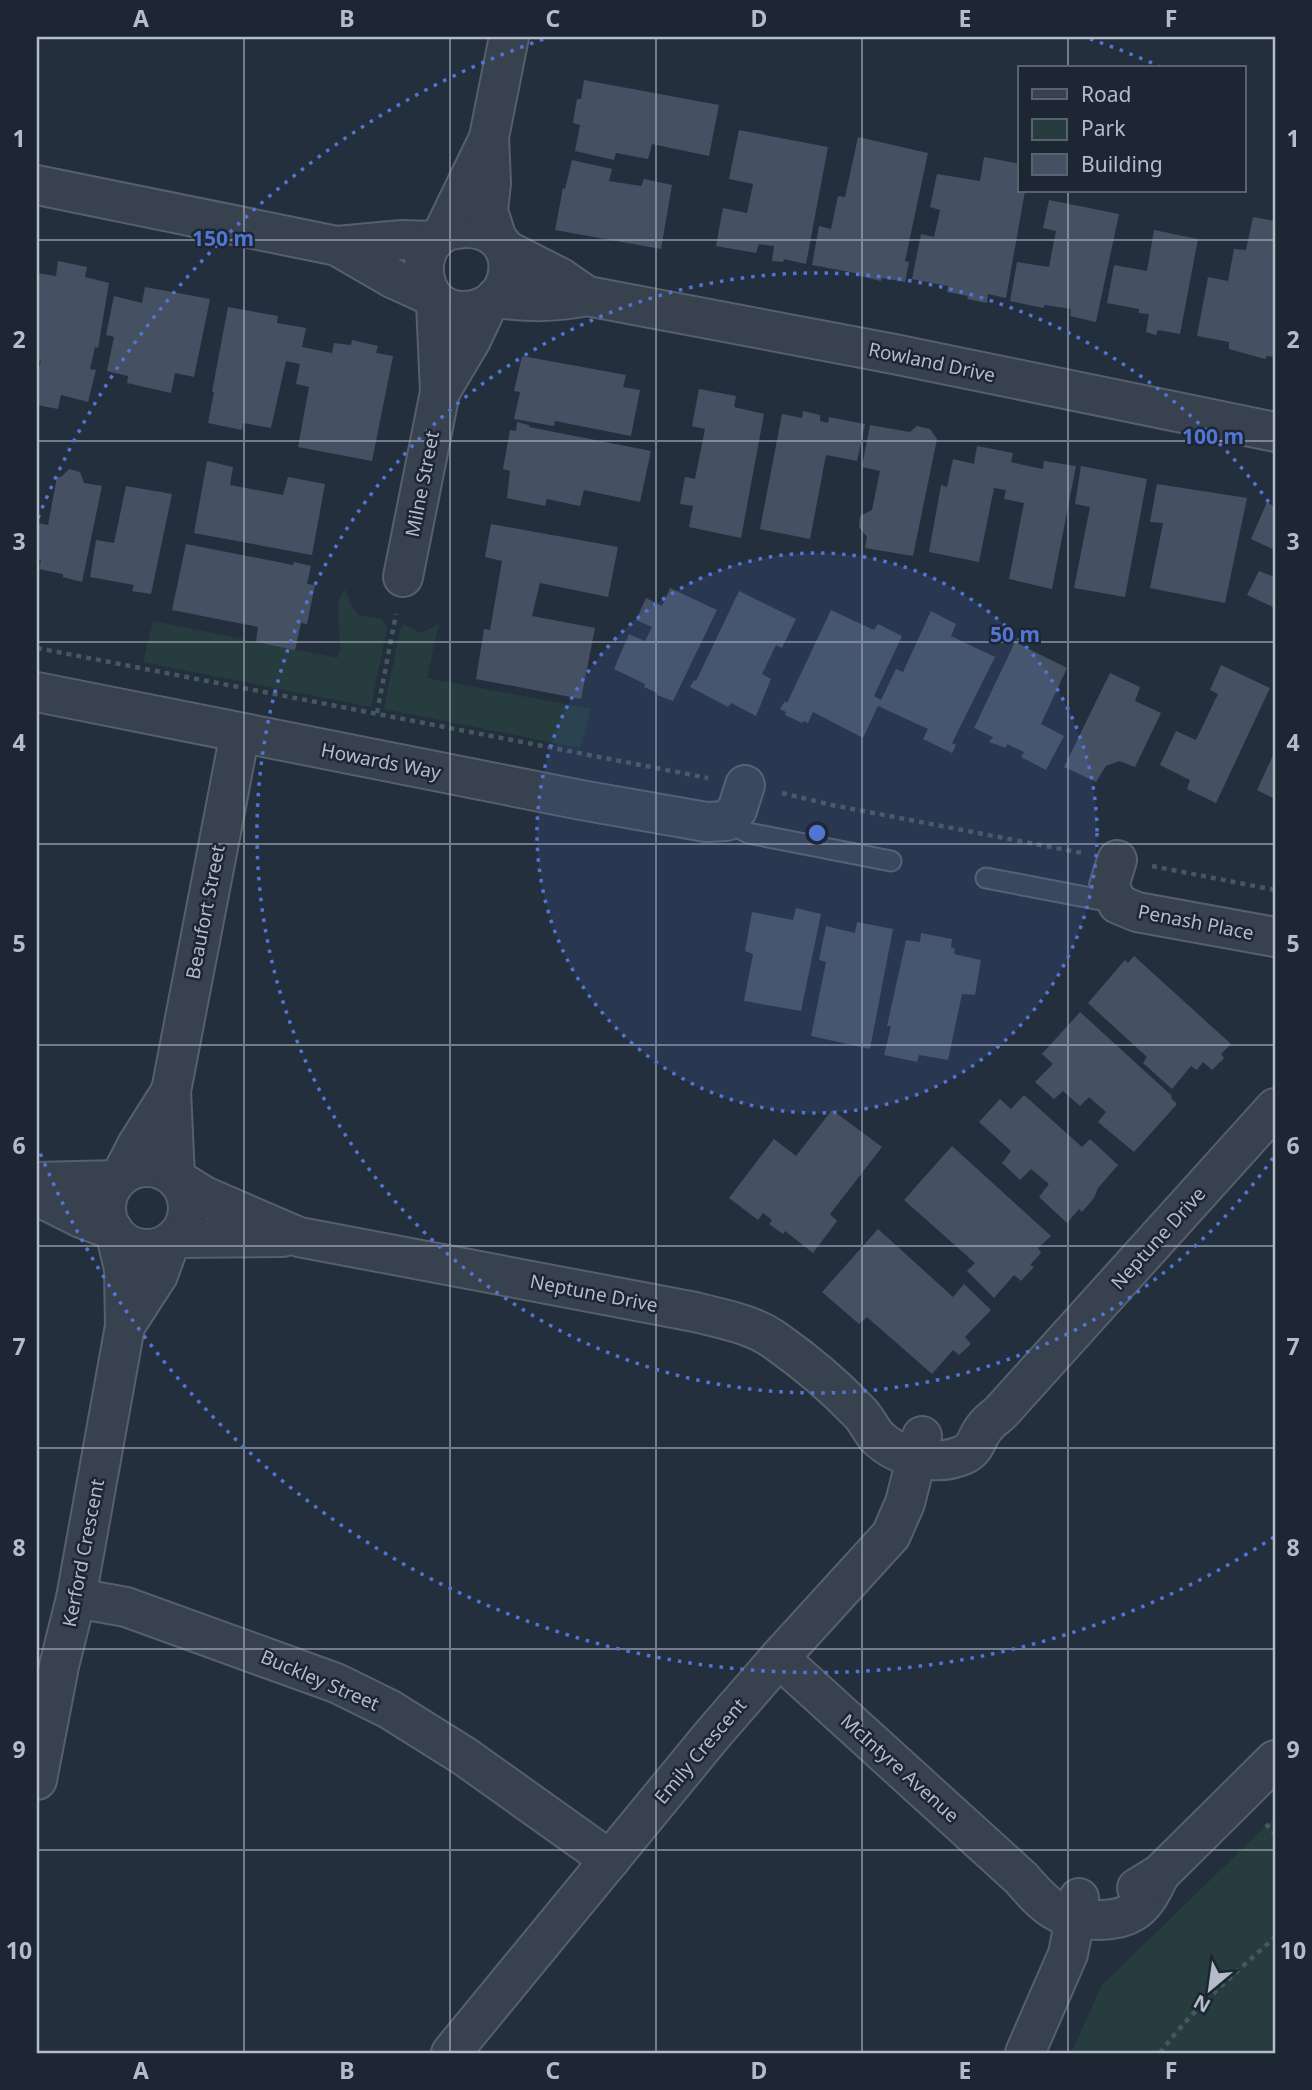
<svg xmlns="http://www.w3.org/2000/svg" width="1312" height="2090" font-family="'Noto Sans',sans-serif">
	<style>
		.green { fill: #263c3f }
		.building { fill: #455162 }
		.lines { fill: none; stroke-linecap: round; stroke-linejoin: round }
		.service-casing { stroke: #565f6c; stroke-width: 23 }
		.minor-casing { stroke: #565f6c; stroke-width: 42 }
		.path { stroke: #44595c; stroke-width: 4.5; stroke-dasharray: 5 5; stroke-linecap: butt }
		.service { stroke: #38414e; stroke-width: 19 }
		.minor { stroke: #38414e; stroke-width: 38 }
		.grid { fill: none; stroke: #b4bcc9; stroke-width: 2; stroke-opacity: 0.55 }
		.ring { fill: none; stroke: #5274d3; stroke-width: 3.5; stroke-dasharray: 3.5 7 }
		.labels { text-anchor: middle; dominant-baseline: central; stroke-width: 5; stroke-linejoin: round; paint-order: stroke }
		.street-label { font-size: 19px; fill: #b4bcc9; stroke: #1d2633 }
		.centre { fill: #5274d3; stroke: #1d2633; stroke-width: 3.5 }
		.ring-label { font-size: 21px; text-anchor: middle; font-weight: bold; fill: #5274d3; stroke: #1d2633; stroke-width: 5; stroke-linejoin: round; paint-order: stroke }
		.neatline { fill: none; stroke: #b4bcc9; stroke-width: 2.5 }
		.grid-label { font-size: 23px; text-anchor: middle; font-weight: bold; fill: #b4bcc9 }
	</style>
	<rect width="100%" height="100%" fill="#242f3e"/>
	<g class="green">
		<polygon points="345,589 352,607 358,615 382,619 387,628 371,707 143,662 153,621 337,658 340,651 338,601"/>
		<polygon points="404,624 421,633 439,624 427,678 591,709 580,748 384,709 400,630"/>
		<polygon points="1275,1817 1275,2053 1071,2053 1102,1985"/>
	</g>
	<g class="building">
		<polygon points="584,80 719,105 709,156 652,144 648,159 616,153 614,160 575,151 580,125 573,123 577,99 581,99"/>
		<polygon points="739,130 828,147 806,264 784,259 783,262 772,261 774,246 759,244 756,253 716,246 723,208 747,213 753,184 729,179"/>
		<polygon points="858,137 928,153 905,261 909,262 905,282 882,278 881,281 860,276 860,274 812,265 819,226 831,229 838,196 845,197"/>
		<polygon points="984,157 1020,164 1020,191 1025,191 1006,298 988,294 987,303 967,299 968,296 947,292 948,286 912,279 921,234 934,237 940,210 930,207 937,174 980,181"/>
		<polygon points="572,160 612,169 609,181 641,186 644,179 672,185 661,249 555,230 563,188 565,189"/>
		<polygon points="1049,200 1119,214 1096,322 1070,316 1071,309 1045,305 1043,308 1010,301 1017,262 1049,267 1056,231 1043,228"/>
		<polygon points="1253,217 1275,221 1275,357 1267,356 1265,359 1229,349 1229,342 1197,336 1208,277 1228,281 1234,249 1246,250"/>
		<polygon points="1154,230 1198,239 1180,334 1158,330 1156,335 1146,332 1149,314 1139,313 1139,309 1107,303 1114,265 1147,271"/>
		<polygon points="58,261 87,267 85,277 109,283 98,348 95,347 90,369 96,370 88,402 61,395 58,409 37,405 37,375 41,361 37,360 37,273 56,276"/>
		<polygon points="145,287 210,299 194,377 175,373 171,393 127,383 128,376 107,371 114,337 106,335 114,296 142,303"/>
		<polygon points="228,307 278,316 277,323 306,328 302,347 332,353 334,343 351,345 352,340 378,346 376,353 393,356 372,461 298,447 309,387 296,384 300,364 286,361 271,428 243,423 242,430 208,423 214,392 212,392"/>
		<polygon points="522,356 626,375 623,387 640,390 631,436 555,421 554,426 514,419 520,392 514,391"/>
		<polygon points="699,389 736,396 734,407 764,414 741,538 689,527 693,506 680,504 685,477 695,479 705,429 692,426"/>
		<polygon points="803,411 820,415 820,421 828,423 829,417 865,424 857,461 826,455 810,539 760,529 782,414 802,418"/>
		<polygon points="517,422 529,425 529,427 651,451 640,502 584,490 580,506 547,499 545,506 507,498 510,471 503,469 510,430 516,431"/>
		<polygon points="870,425 910,432 917,426 930,429 937,439 913,556 865,548 867,537 859,527 860,516 872,510 880,471 862,467"/>
		<polygon points="977,446 1013,453 1011,462 1028,466 1043,469 1044,461 1076,466 1052,589 1009,579 1024,503 1004,499 1006,490 994,488 979,562 929,552 941,485 947,487 953,459 974,464"/>
		<polygon points="207,461 233,467 230,485 283,495 288,477 325,484 312,555 194,533"/>
		<polygon points="1081,466 1147,479 1125,597 1074,588 1090,507 1075,504"/>
		<polygon points="69,469 80,472 84,483 102,486 82,582 63,577 63,574 39,569 41,560 37,559 37,523 48,525 57,477 61,477"/>
		<polygon points="1157,484 1247,498 1225,603 1150,588 1163,523 1150,522"/>
		<polygon points="126,486 172,494 151,594 132,591 134,585 90,577 96,540 114,543"/>
		<polygon points="1267,502 1275,507 1275,550 1251,539"/>
		<polygon points="491,524 618,547 608,597 540,583 532,616 595,628 581,699 476,679 484,629 490,630 502,561 485,557"/>
		<polygon points="186,544 293,565 294,562 311,566 307,584 315,585 307,624 301,623 295,650 256,642 258,627 172,610"/>
		<polygon points="1259,571 1275,577 1275,608 1247,595"/>
		<polygon points="670,588 717,610 673,701 657,695 657,693 644,687 645,684 614,669 629,634 645,641 652,627 636,620 646,598 662,606"/>
		<polygon points="739,591 796,619 782,648 776,645 762,674 771,679 756,716 731,703 728,707 690,687 694,680 696,681"/>
		<polygon points="831,610 874,630 878,624 902,636 874,696 881,700 896,669 903,672 931,611 956,624 951,636 995,657 952,743 956,745 952,753 923,739 928,729 878,706 863,738 813,712 808,723 804,721 802,723 785,715 786,712 780,709 785,701 787,703"/>
		<polygon points="1015,642 1067,668 1041,724 1064,736 1046,770 1021,757 1024,752 1007,744 1006,748 989,742 993,737 974,728"/>
		<polygon points="1221,665 1270,688 1216,803 1187,789 1190,780 1160,765 1176,731 1196,740 1218,694 1210,690"/>
		<polygon points="1110,673 1140,687 1135,701 1161,713 1135,767 1119,761 1106,766 1096,782 1064,767"/>
		<polygon points="1275,751 1275,799 1257,790"/>
		<polygon points="796,908 821,914 801,1011 744,1001 753,954 745,951 752,912 793,920"/>
		<polygon points="857,922 893,929 870,1049 811,1036 826,962 819,960 826,926 855,933"/>
		<polygon points="921,933 952,939 951,947 955,949 954,954 981,960 975,995 962,994 948,1060 919,1055 917,1062 884,1055 891,1026 887,1026 906,940 920,942"/>
		<polygon points="1134,956 1231,1044 1221,1054 1224,1058 1212,1070 1203,1062 1197,1070 1191,1066 1172,1089 1143,1063 1147,1057 1088,1003 1125,960 1128,963"/>
		<polygon points="1080,1012 1172,1096 1171,1098 1177,1104 1134,1152 1098,1122 1106,1112 1089,1097 1080,1106 1063,1091 1054,1099 1035,1082 1053,1064 1042,1054"/>
		<polygon points="1024,1095 1082,1147 1090,1139 1118,1165 1098,1188 1094,1198 1082,1212 1079,1209 1067,1223 1039,1197 1049,1184 1031,1169 1020,1180 1002,1163 1011,1151 979,1122 1000,1099 1011,1109"/>
		<polygon points="832,1110 882,1147 830,1214 837,1221 813,1253 785,1231 783,1234 769,1224 772,1220 763,1213 758,1220 729,1198 774,1139 796,1156"/>
		<polygon points="952,1146 1051,1236 1038,1248 1041,1253 1030,1265 1034,1267 1021,1281 1014,1275 994,1298 967,1271 975,1263 904,1200"/>
		<polygon points="878,1229 953,1297 964,1284 991,1310 965,1337 971,1344 959,1355 953,1350 932,1374 867,1317 859,1324 822,1292"/>
	</g>
	<g class="lines">
		<g class="service-casing">
			<g id="service">
				<polyline points="726,821 748,833 891,861"/>
				<polyline points="986,878 1117,903"/>
			</g>
		</g>
		<g class="minor-casing">
			<g id="minor">
				<polyline points="37,185 337,246 402,240 434,241"/>
				<path d="M465 228C526 227 520 310 464 311 420 312 411 251 443 233 449 229 458 229 465 228Z"/>
				<polyline points="443,233 487,142"/>
				<polyline points="497,239 488,211 491,183 489,137 509,37"/>
				<polyline points="337,246 394,279 429,295"/>
				<polyline points="506,250 561,278 587,296 894,354 1275,432"/>
				<path d="M495 298C530 302 552 303 587 296"/>
				<polyline points="440,392 471,340 487,306"/>
				<polyline points="403,577 440,392 436,303"/>
				<polyline points="37,692 581,800 706,822 726,821 737,810 745,785"/>
				<polyline points="1117,860 1109,886 1118,904 1137,912 1275,937"/>
				<circle cx="147" cy="1208" r="41"/>
				<polyline points="121,1176 137,1145 171,1091"/>
				<polyline points="175,1177 171,1091 240,733"/>
				<path d="M178 1180 204 1196 299 1237 695 1312C722 1319 753 1324 776 1341 803 1360 835 1387 858 1411 866 1418 870 1429 877 1437 897 1457 936 1467 963 1455 977 1449 976 1437 985 1427 989 1421 996 1417 1001 1412L1275 1108"/>
				<polyline points="37,1182 117,1180"/>
				<polyline points="37,1196 81,1218 113,1230"/>
				<polyline points="175,1238 283,1237"/>
				<polyline points="125,1326 158,1275 170,1242"/>
				<polyline points="76,1598 126,1607 336,1683 389,1709 464,1756 610,1860"/>
				<path d="M779 1658 1021 1878C1047 1908 1059 1920 1099 1920 1109 1920 1123 1918 1131 1913 1146 1905 1153 1888 1160 1874"/>
				<polyline points="37,1780 59,1666 76,1598 125,1326 124,1269 116,1235"/>
				<polyline points="1137,1888 1160,1874 1275,1760"/>
				<polyline points="451,2053 713,1734 779,1658 891,1535 905,1503 922,1436"/>
				<polyline points="1025,2053 1068,1954 1079,1898"/>
			</g>
		</g>
		<g class="path">
			<polyline points="37,648 708,778"/>
			<polyline points="377,713 396,614"/>
			<polyline points="782,793 832,805 1082,853"/>
			<polyline points="1152,866 1275,890"/>
			<polyline points="1266,1824 1275,1834"/>
			<path d="M1160 2053C1192 2009 1235 1974 1275 1937"/>
		</g>
		<use href="#service" class="service"/>
		<use href="#minor" class="minor"/>
	</g>
	<path class="grid" d="M244 37V2053M450 37V2053M656 37V2053M862 37V2053M1068 37V68M1068 191V2053M37 240H1275M37 441H1275M37 642H1275M37 844H1275M37 1045H1275M37 1246H1275M37 1448H1275M37 1649H1275M37 1850H1275"/>
	<circle cx="817" cy="833" r="280" fill="#5274d3" fill-opacity=".12"/>
	<g class="ring">
		<circle cx="817" cy="833" r="280"/>
		<path d="M1273 1158A560 560 0 1 1 1273 508"/>
		<path d="M1274 1537A840 840 0 0 1 38 1148M38 518A840 840 0 0 1 544 39M1090 39A840 840 0 0 1 1159 66"/>
	</g>
	<g class="labels">
		<g class="street-label">
			<text transform="translate(932 362) rotate(12)">Rowland Drive</text>
			<text transform="translate(422 484) rotate(-79)">Milne Street</text>
			<text transform="translate(381 761) rotate(11)">Howards Way</text>
			<text transform="translate(205 912) rotate(-79)">Beaufort Street</text>
			<text transform="translate(1196 922) rotate(11)">Penash Place</text>
			<text transform="translate(1158 1238) rotate(-48)">Neptune Drive</text>
			<text transform="translate(594 1293) rotate(11)">Neptune Drive</text>
			<text transform="translate(83 1553) rotate(-79)">Kerford Crescent</text>
			<text transform="translate(320 1680) rotate(23)">Buckley Street</text>
			<text transform="translate(700 1751) rotate(-50)">Emily Crescent</text>
			<text transform="translate(900 1768) rotate(42)">McIntyre Avenue</text>
		</g>
	</g>
	<circle cx="817" cy="833" r="10" class="centre"/>
	<g class="ring-label">
		<text x="223" y="246">150 m</text>
		<text x="1213" y="444">100 m</text>
		<text x="1015" y="642">50 m</text>
	</g>
	<rect width="1312" height="2090" fill="none" stroke="#1d2633" stroke-width="77"/>
	<rect x="1018" y="66" width="228" height="126" fill="#1d2633" stroke="#59626f" stroke-width="2"/>
	<rect x="1032" y="89" width="35" height="10" fill="#38414e" stroke="#59626f" stroke-width="2"/>
	<text x="1081" y="102" font-size="21" fill="#b4bcc9">Road</text>
	<rect x="1032" y="119" width="35" height="21" fill="#263c3f" stroke="#59626f" stroke-width="2"/>
	<text x="1081" y="136" font-size="21" fill="#b4bcc9">Park</text>
	<rect x="1032" y="154" width="35" height="21" fill="#455162" stroke="#59626f" stroke-width="2"/>
	<text x="1081" y="172" font-size="21" fill="#b4bcc9">Building</text>
	<g transform="translate(1210 1989) rotate(209)" stroke="#1d2633" stroke-width="5" paint-order="stroke">
	<path d="M0-5L12 26L0 18L-12 26Z" fill="#b4bcc9"/>
	<text y="-10" font-size="19" font-weight="bold" text-anchor="middle" fill="#b4bcc9">N</text>
	</g>
	<rect x="38" y="38" width="1236" height="2014" class="neatline"/>
	<g class="grid-label">
		<text x="141" y="27">A</text>
		<text x="347" y="27">B</text>
		<text x="553" y="27">C</text>
		<text x="759" y="27">D</text>
		<text x="965" y="27">E</text>
		<text x="1171" y="27">F</text>
		<text x="19" y="147">1</text>
		<text x="1293" y="147">1</text>
		<text x="19" y="348">2</text>
		<text x="1293" y="348">2</text>
		<text x="19" y="550">3</text>
		<text x="1293" y="550">3</text>
		<text x="19" y="751">4</text>
		<text x="1293" y="751">4</text>
		<text x="19" y="952">5</text>
		<text x="1293" y="952">5</text>
		<text x="19" y="1154">6</text>
		<text x="1293" y="1154">6</text>
		<text x="19" y="1355">7</text>
		<text x="1293" y="1355">7</text>
		<text x="19" y="1556">8</text>
		<text x="1293" y="1556">8</text>
		<text x="19" y="1758">9</text>
		<text x="1293" y="1758">9</text>
		<text x="19" y="1959">10</text>
		<text x="1293" y="1959">10</text>
		<text x="141" y="2079">A</text>
		<text x="347" y="2079">B</text>
		<text x="553" y="2079">C</text>
		<text x="759" y="2079">D</text>
		<text x="965" y="2079">E</text>
		<text x="1171" y="2079">F</text>
	</g>
</svg>
